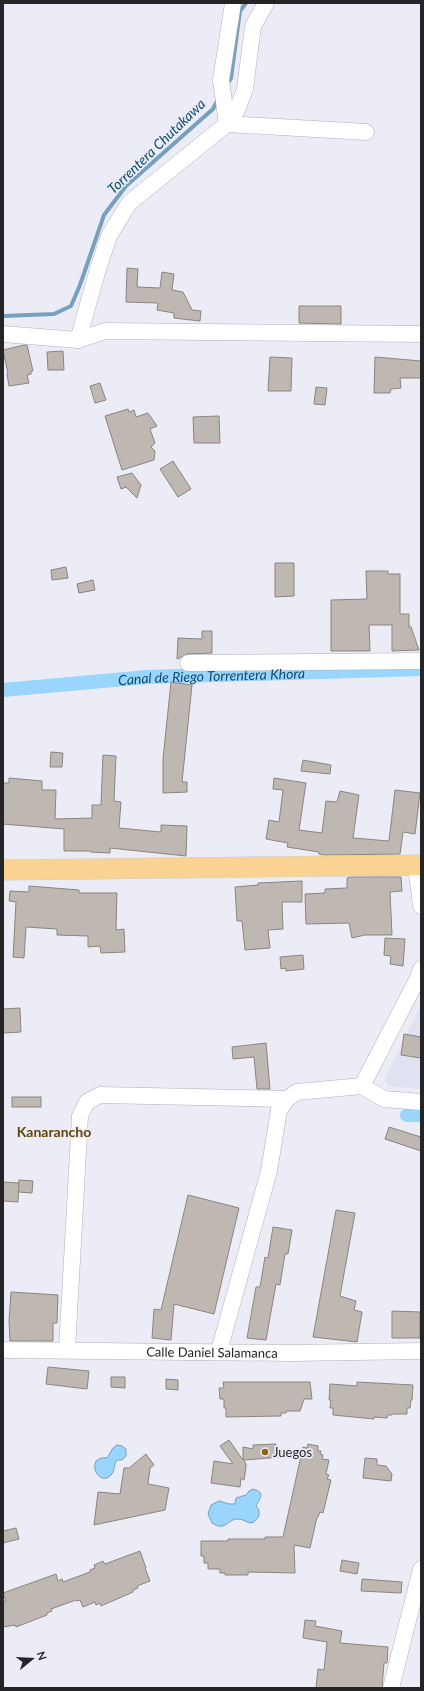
<svg xmlns="http://www.w3.org/2000/svg" width="424" height="1691" font-family="Lato,sans-serif">
	<style>
		.built { fill: #e0e2f2 }
		.water { fill: #99d5fd; stroke: #76a0bd }
		.lines { fill: none; stroke-linecap: round; stroke-linejoin: round }
		.stream { stroke: #76a0bd; stroke-width: 4 }
		.canal { stroke: #99d5fd; stroke-width: 14 }
		.building { fill: #bfb8b2; stroke: #8b857f }
		.minor-casing { stroke: #afb0b9; stroke-width: 17 }
		.major-casing { stroke: #cbcbcb; stroke-width: 21 }
		.minor { stroke: #fff; stroke-width: 16 }
		.major { stroke: #fad292; stroke-width: 20 }
		.poi-dot { fill: #8e640a; stroke: #ebecf5; stroke-width: 1.5 }
		.labels { text-anchor: middle; dominant-baseline: central; stroke-width: 3.5; stroke-linejoin: round; paint-order: stroke }
		.street-label { font-size: 13px; fill: #252528; stroke: #ebecf5 }
		.poi-label { font-size: 13px; fill: #252528; stroke: #ebecf5; text-anchor: start }
		.water-label { font-size: 14px; font-style: italic; fill: #104c6d; stroke: #ebecf5 }
		.neighbourhood-label { font-size: 14px; font-weight: bold; fill: #61440a; stroke: #ebecf5 }
	</style>
	<rect width="100%" height="100%" fill="#ebecf5"/>
	<polygon class="built" points="421,1005 421,1089 388,1086 385,1078"/>
	<g class="water">
		<path d="M117 1445 122 1446 126 1449V1456L122 1460H117C113 1465 116 1470 111 1475 98 1489 84 1455 107 1458L113 1448Z"/>
		<path d="M253 1489C267 1493 259 1499 256 1506L259 1510V1516L254 1522 250 1523C246 1522 243 1519 238 1519 227 1519 226 1532 212 1523L208 1514 211 1505 219 1501 229 1504H235L236 1498 246 1495 249 1491Z"/>
	</g>
	<g class="lines">
		<g class="stream">
			<polyline points="227,85 231,78 240,11 246,3"/>
			<polyline points="3,316 54,314 71,306 80,285 104,215 126,186 213,109 218,99"/>
		</g>
		<g class="canal">
			<path id="s1" d="M3 690 147 677 421 669"/>
			<polyline points="407,1115 421,1115"/>
		</g>
	</g>
	<g class="building">
		<polygon points="127,268 138,269 137,287 160,288 162,272 174,274 172,290 183,292 192,310 201,311 200,321 174,318 174,313 157,310 158,303 126,302"/>
		<polygon points="299,306 341,306 341,324 299,323"/>
		<polygon points="24,345 27,345 33,371 31,371 31,374 27,375 29,383 9,386 7,374 8,374 3,350"/>
		<polygon points="63,351 64,370 48,370 47,352"/>
		<polygon points="270,357 292,358 291,391 268,391"/>
		<polygon points="375,357 421,361 421,378 400,378 401,388 391,389 390,393 374,393"/>
		<polygon points="100,383 106,400 95,403 90,386"/>
		<polygon points="316,387 327,388 325,405 314,404"/>
		<polygon points="128,409 129,412 134,410 136,417 148,413 157,426 150,429 155,443 151,447 155,451 154,460 122,470 105,416"/>
		<polygon points="219,416 220,443 194,443 193,417"/>
		<polygon points="173,461 191,489 178,497 160,469"/>
		<polygon points="132,473 141,485 137,498 126,487 121,489 117,477"/>
		<polygon points="275,563 294,563 294,596 275,597"/>
		<polygon points="66,567 68,578 52,580 51,570"/>
		<polygon points="366,571 388,571 388,574 400,574 400,614 409,614 409,627 411,627 419,650 392,651 392,625 369,625 370,651 331,651 331,600 367,599"/>
		<polygon points="93,580 95,590 79,593 77,584"/>
		<polygon points="202,631 212,631 212,653 188,654 177,659 178,638 202,639"/>
		<polygon points="171,682 192,685 182,782 187,782 187,792 163,793 163,759"/>
		<polygon points="51,752 63,753 62,767 50,767"/>
		<polygon points="103,755 116,756 114,801 121,802 119,828 161,832 161,825 187,826 186,856 110,848 110,853 90,852 90,851 64,851 64,829 3,824 3,783 9,783 9,778 42,781 42,790 56,790 55,819 92,818 92,805 101,805"/>
		<polygon points="303,760 331,765 330,774 301,771"/>
		<polygon points="274,778 306,783 299,830 322,833 326,801 337,802 340,791 359,795 353,838 389,841 395,790 420,793 415,834 403,832 400,854 324,855 319,854 319,852 287,847 288,843 266,839 269,820 279,822 283,790 273,789"/>
		<polygon points="351,877 401,877 402,891 390,892 392,935 365,935 352,938 349,923 306,924 305,894 325,893 325,889 347,888 347,878"/>
		<polygon points="302,881 302,902 282,902 283,929 268,930 270,948 245,950 242,921 237,921 235,887 258,885 258,883"/>
		<polygon points="29,886 79,890 79,893 117,893 116,930 124,929 125,952 101,953 100,946 88,947 88,936 57,935 57,929 26,927 24,958 13,957 16,902 9,901 10,891 29,892"/>
		<polygon points="385,938 405,939 403,966 390,964 391,956 384,955"/>
		<polygon points="303,955 304,969 286,971 286,968 281,969 280,957"/>
		<polygon points="20,1008 21,1032 3,1033 3,1009"/>
		<polygon points="404,1034 421,1037 421,1058 401,1055"/>
		<polygon points="266,1043 270,1089 257,1089 254,1057 233,1059 232,1047"/>
		<rect x="12" y="1097" width="29" height="10"/>
		<polygon points="389,1127 421,1137 421,1151 385,1139"/>
		<polygon points="19,1180 33,1181 32,1193 18,1192"/>
		<polygon points="3,1182 19,1183 18,1202 3,1201"/>
		<polygon points="188,1195 239,1208 214,1314 174,1304 171,1340 152,1338 154,1309 161,1310"/>
		<polygon points="336,1210 355,1213 340,1296 356,1301 354,1310 362,1312 357,1342 313,1337"/>
		<polygon points="273,1227 292,1230 288,1254 285,1254 280,1285 276,1284 266,1340 247,1338 256,1287 260,1287 265,1257 268,1258"/>
		<polygon points="11,1292 58,1295 57,1323 53,1323 53,1341 10,1341 9,1321"/>
		<polygon points="392,1311 420,1312 420,1338 392,1338"/>
		<polygon points="48,1367 89,1371 87,1389 46,1384"/>
		<polygon points="111,1377 125,1377 125,1388 111,1387"/>
		<polygon points="166,1379 178,1380 178,1390 166,1389"/>
		<polygon points="223,1382 310,1382 312,1399 304,1399 300,1411 286,1411 286,1413 281,1413 281,1416 226,1417 226,1408 224,1408 224,1399 220,1399 219,1388 224,1388"/>
		<polygon points="357,1382 413,1385 412,1400 411,1400 410,1408 407,1408 407,1414 392,1414 392,1415 388,1415 387,1418 374,1417 374,1419 333,1415 333,1408 330,1408 331,1400 329,1400 330,1384 357,1386"/>
		<polygon points="229,1440 243,1460 243,1447 253,1449 253,1445 276,1444 276,1452 282,1453 282,1457 244,1460 246,1464 246,1467 244,1480 241,1478 240,1487 211,1483 214,1461 233,1464 220,1446"/>
		<polygon points="308,1444 318,1446 318,1451 321,1451 320,1454 323,1455 322,1459 329,1460 326,1474 329,1475 327,1479 331,1480 323,1513 320,1512 318,1517 317,1517 310,1548 294,1545 295,1573 248,1572 248,1575 225,1575 225,1573 220,1573 220,1569 208,1569 208,1563 204,1563 204,1556 201,1556 201,1541 228,1541 228,1539 265,1539 265,1537 283,1537 303,1447 307,1448"/>
		<polygon points="146,1454 154,1465 150,1468 148,1484 169,1488 165,1510 94,1525 98,1492 120,1494 124,1468 129,1468"/>
		<polygon points="365,1458 377,1459 377,1465 386,1466 392,1474 391,1481 363,1478"/>
		<polygon points="16,1528 19,1539 3,1543 3,1531"/>
		<polygon points="140,1551 145,1565 146,1568 145,1568 150,1581 137,1586 138,1588 133,1590 133,1592 101,1606 100,1603 96,1605 95,1602 83,1607 80,1600 77,1601 76,1600 51,1609 52,1611 47,1613 47,1615 16,1627 15,1625 3,1627 3,1602 6,1601 3,1593 56,1574 58,1581 62,1579 63,1582 90,1572 90,1570 95,1568 94,1565 103,1561 105,1564"/>
		<polygon points="342,1560 359,1563 357,1574 340,1571"/>
		<polygon points="362,1579 402,1582 401,1593 361,1591"/>
		<polygon points="305,1620 316,1621 315,1626 342,1631 340,1643 388,1647 387,1663 384,1663 382,1688 316,1688 318,1669 324,1670 327,1642 303,1638"/>
	</g>
	<g class="lines">
		<g class="minor-casing">
			<g id="minor">
				<polyline points="233,3 221,80 227,124 366,132"/>
				<polyline points="3,334 78,340 105,331 421,334"/>
				<polyline points="78,340 98,269 109,236 129,203 227,124 237,110 245,89 253,26 266,3"/>
				<polyline points="188,663 421,661"/>
				<polyline points="416,865 421,906"/>
				<polyline points="362,1086 418,978 421,969"/>
				<path id="s2" d="M3 1350 291 1353 421 1351"/>
				<polyline points="67,1350 80,1116 87,1102 100,1095 287,1099"/>
				<polyline points="219,1351 269,1171 279,1110 287,1099 297,1092 362,1086 384,1099 421,1102"/>
				<polyline points="391,1688 421,1569"/>
			</g>
		</g>
		<g class="major-casing">
			<polyline id="major" points="3,870 421,865"/>
		</g>
		<use href="#minor" class="minor"/>
		<use href="#major" class="major"/>
	</g>
	<circle class="poi-dot" cx="265" cy="1452" r="4"/>
	<g class="labels">
		<g class="street-label">
			<text stroke="none"><textPath href="#s2" startOffset="209">Calle Daniel Salamanca</textPath></text>
		</g>
		<g class="poi-label">
			<text x="273" y="1452">Juegos</text>
		</g>
		<g class="water-label">
			<text transform="translate(156 146) rotate(-44)">Torrentera Chutakawa</text>
			<text stroke="none"><textPath href="#s1" startOffset="209">Canal de Riego Torrentera Khora</textPath></text>
		</g>
		<g class="neighbourhood-label">
			<text x="54" y="1131">Kanarancho</text>
		</g>
	</g>
	<rect width="424" height="1691" fill="none" stroke="#252528" stroke-width="8"/>
	<g transform="translate(32 1659) rotate(72)" stroke="#ebecf5" stroke-width="3" paint-order="stroke">
	<path d="M0-3L7 15L0 10L-7 15Z" fill="#252528"/>
	<text y="-6" font-size="11" font-weight="bold" text-anchor="middle" fill="#252528">N</text>
	</g>
</svg>
